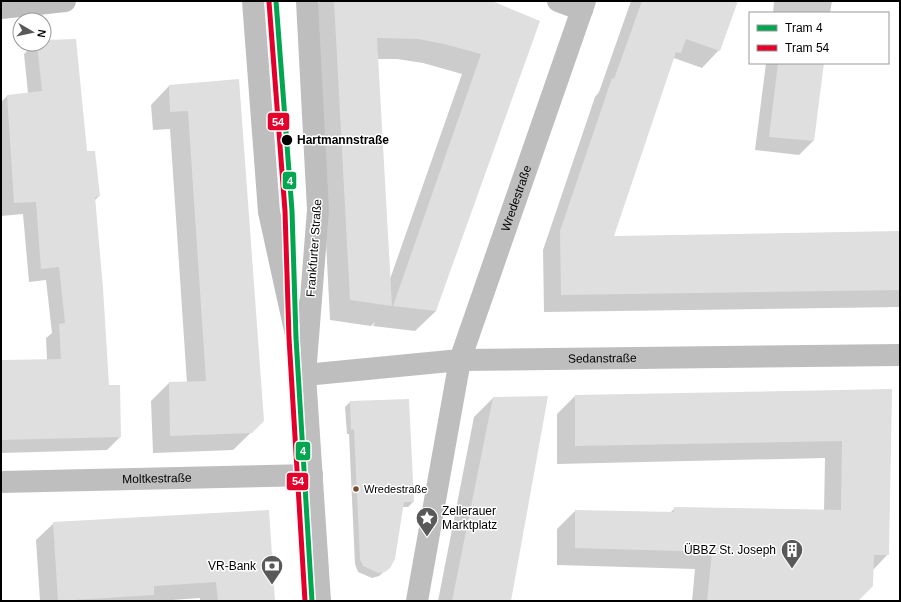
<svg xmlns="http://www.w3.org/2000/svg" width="901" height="602" font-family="Helvetica,sans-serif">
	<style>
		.shadow { fill: #0003; fill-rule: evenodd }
		.building { fill: #dfdfdf }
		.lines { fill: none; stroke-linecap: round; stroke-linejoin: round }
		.minor { stroke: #bebebe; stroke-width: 22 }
		.tram-1-casing { stroke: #fff; stroke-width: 8 }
		.tram-2-casing { stroke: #fff; stroke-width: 8 }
		.tram-1 { stroke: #00a650; stroke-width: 5 }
		.tram-2 { stroke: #e4002b; stroke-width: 5 }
		.stop-dot { fill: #000; stroke: #fff; stroke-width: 1.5 }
		.bus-dot { fill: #7a4b2a; stroke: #fff; stroke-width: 1.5 }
		.labels { text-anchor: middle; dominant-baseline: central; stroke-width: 3; stroke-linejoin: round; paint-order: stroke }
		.bus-label { font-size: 11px; fill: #000; stroke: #fff; text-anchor: start }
		.stop-label { font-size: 12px; font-weight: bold; fill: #000; stroke: #fff; text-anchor: start }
		.street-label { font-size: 12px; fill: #000; stroke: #fff }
		.poi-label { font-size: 12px; fill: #000; stroke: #fff; text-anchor: end }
		.line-badge { stroke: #fff; stroke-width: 1.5 }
		.badge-label { font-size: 11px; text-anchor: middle; font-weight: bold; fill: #fff }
	</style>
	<rect width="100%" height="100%" fill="#fff"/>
	<g class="shadow">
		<path d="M320 1 492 2 436 311 415 331 373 326 375 322 371 326 330 320 314 7ZM377 59H397L423 63 462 74 390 279Z"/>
		<polygon points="631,1 737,1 719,50 702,68 674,58 672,61 613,237 900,232 900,307 544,312 543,250 595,97 599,92"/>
		<polygon points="774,1 832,1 830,13 773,13"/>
		<polygon points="44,41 87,152 99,196 94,201 108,386 120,437 107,450 1,453 1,361 47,360 46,338 52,333 46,280 29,282 23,214 1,216 1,102 7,96 28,93 24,54 34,44 44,44"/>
		<polygon points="766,63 823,63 813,141 799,155 755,150"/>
		<polygon points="238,80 263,421 233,450 153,453 151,401 169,383 187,383 170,129 153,130 151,105 169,86"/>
		<polygon points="891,390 888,554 873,570 857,601 692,601 695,569 557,565 557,529 575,511 670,513 675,508 824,511 825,458 557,464 557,414 575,396"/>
		<polygon points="493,398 510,601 438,601 474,417"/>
		<polygon points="350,402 413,502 408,507 402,507 389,567 379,576 372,578 358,572 355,564 349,434 347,434 345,407"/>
		<polygon points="54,523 274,601 200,601 200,598 158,601 40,601 36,540"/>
	</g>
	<g class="building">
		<polygon points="334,1 492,1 540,21 436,311 393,306 481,54 444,44 418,39 377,38 392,306 350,300"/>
		<polygon points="642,1 738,1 720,51 686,39 681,53 676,52 614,236 900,231 900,290 561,295 560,231 612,78 614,79"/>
		<polygon points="76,39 87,151 95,151 100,196 95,197 103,288 109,385 120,385 121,437 1,440 1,360 61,359 59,324 65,323 59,267 41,269 36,202 14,203 7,95 42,91 37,44 44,44 44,40"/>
		<polygon points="778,63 824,63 814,141 769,137"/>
		<polygon points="239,79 264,421 252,433 170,436 169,382 206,381 188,111 170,112 169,85"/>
		<polygon points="892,389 889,555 874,555 873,586 858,601 707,601 712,552 575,548 575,510 674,512 674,507 841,510 842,441 575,446 575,395"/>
		<polygon points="548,396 511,601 452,601 493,397"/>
		<polygon points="409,399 414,502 404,502 395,559 390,568 385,572 378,573 363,566 360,559 354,429 351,430 350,401"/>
		<polygon points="269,510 275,601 218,601 216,582 154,586 154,595 58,601 53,522"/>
	</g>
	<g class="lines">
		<g class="minor">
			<polyline points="253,1 269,212 300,353"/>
			<polyline points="307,1 318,210 305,375 320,601"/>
			<polyline points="558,1 582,10"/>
			<polyline points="1,8 65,1"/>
			<path id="s1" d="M305 375 460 360 900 355"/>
			<path id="s2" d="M1 482 312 475"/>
			<path id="s3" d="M417 601 460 360 585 1"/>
		</g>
		<g class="tram-1-casing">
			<polyline id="tram-1" points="276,1 292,211 296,338 312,601"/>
		</g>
		<g class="tram-2-casing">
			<polyline id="tram-2" points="269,2 285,211 289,338 305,601"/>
		</g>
		<use href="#tram-1" class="tram-1"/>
		<use href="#tram-2" class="tram-2"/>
	</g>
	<defs>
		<g id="sight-pin" transform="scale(1.15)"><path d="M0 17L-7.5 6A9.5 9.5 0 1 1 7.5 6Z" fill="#595959" stroke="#fff"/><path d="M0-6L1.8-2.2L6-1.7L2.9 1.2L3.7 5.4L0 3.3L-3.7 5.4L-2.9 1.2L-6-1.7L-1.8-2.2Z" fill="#fff"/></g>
		<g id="building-pin" transform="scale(1.15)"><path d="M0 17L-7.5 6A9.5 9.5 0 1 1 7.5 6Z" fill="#595959" stroke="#fff"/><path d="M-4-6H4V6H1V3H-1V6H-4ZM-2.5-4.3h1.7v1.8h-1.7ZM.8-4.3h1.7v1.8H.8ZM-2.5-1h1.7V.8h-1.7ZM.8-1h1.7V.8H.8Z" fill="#fff"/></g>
		<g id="bank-pin" transform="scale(1.15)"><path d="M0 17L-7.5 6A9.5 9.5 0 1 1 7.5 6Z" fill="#595959" stroke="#fff"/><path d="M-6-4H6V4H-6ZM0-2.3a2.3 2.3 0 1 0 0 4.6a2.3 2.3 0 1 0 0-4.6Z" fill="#fff"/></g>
	</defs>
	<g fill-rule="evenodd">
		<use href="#sight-pin" x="427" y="518"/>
		<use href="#building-pin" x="792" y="550"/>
		<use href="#bank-pin" x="272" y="566"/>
	</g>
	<circle class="stop-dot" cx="287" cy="140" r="6"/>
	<circle class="bus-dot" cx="356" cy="489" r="3.5"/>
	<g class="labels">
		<g class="bus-label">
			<text x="364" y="489">Wredestraße</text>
		</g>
		<g class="stop-label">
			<text x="297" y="140">Hartmannstraße</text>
		</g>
		<g class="street-label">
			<text stroke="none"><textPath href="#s3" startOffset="416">Wredestraße</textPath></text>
			<text transform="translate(314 248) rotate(-86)">Frankfurter Straße</text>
			<text stroke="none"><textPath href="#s1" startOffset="298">Sedanstraße</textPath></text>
			<text stroke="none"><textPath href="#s2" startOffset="156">Moltkestraße</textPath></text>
		</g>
		<g class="poi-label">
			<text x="442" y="511" text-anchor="start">Zellerauer<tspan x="442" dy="14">Marktplatz</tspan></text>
			<text x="776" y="550">ÜBBZ St. Joseph</text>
			<text x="256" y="566">VR-Bank</text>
		</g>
	</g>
	<g class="line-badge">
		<rect x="267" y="112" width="23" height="19" rx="4" fill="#e4002b"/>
		<rect x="282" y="171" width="15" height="19" rx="4" fill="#00a650"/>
		<rect x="295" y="441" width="16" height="20" rx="4" fill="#00a650"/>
		<rect x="286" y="472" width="23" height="19" rx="4" fill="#e4002b"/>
	</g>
	<g class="badge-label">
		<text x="278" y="126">54</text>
		<text x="290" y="185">4</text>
		<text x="303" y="455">4</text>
		<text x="298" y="485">54</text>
	</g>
	<rect width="901" height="602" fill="none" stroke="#000000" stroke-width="4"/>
	<rect x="749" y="12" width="140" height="52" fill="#ffffff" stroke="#999999"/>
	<rect x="757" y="25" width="20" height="6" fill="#00a650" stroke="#999999"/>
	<text x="785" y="32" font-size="12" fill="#000000">Tram 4</text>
	<rect x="757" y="45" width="20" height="6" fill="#e4002b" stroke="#999999"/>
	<text x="785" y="52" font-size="12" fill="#000000">Tram 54</text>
	<g transform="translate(32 32) rotate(99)"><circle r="19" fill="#ffffff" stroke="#999999"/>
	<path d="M0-3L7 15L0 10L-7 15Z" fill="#595959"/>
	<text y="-6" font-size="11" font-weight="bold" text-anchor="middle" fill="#000000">N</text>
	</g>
</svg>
